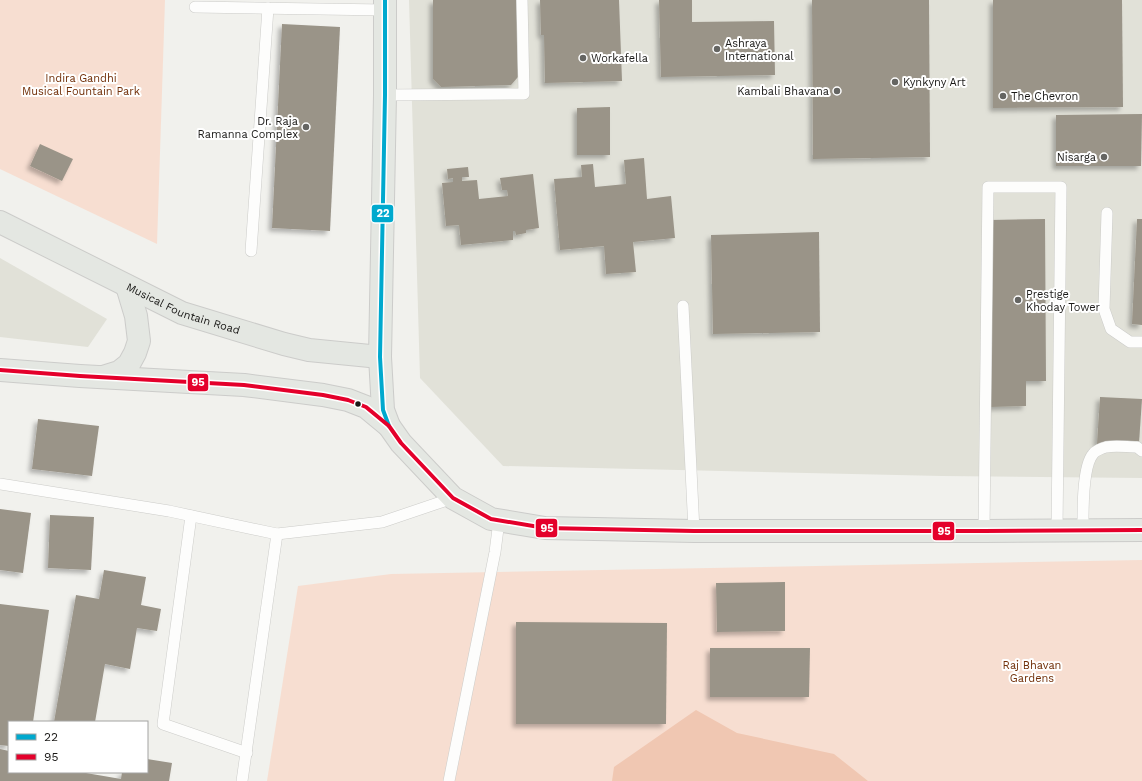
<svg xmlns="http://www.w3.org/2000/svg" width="1142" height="781" font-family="'Work Sans',sans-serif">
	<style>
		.built { fill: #e1e1d8 }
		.green { fill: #f7ded1 }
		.forest { fill: #f0c7b2 }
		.building { fill: #9a9488; filter: url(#shadow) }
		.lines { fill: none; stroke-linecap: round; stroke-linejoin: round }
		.service-casing { stroke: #ccccc9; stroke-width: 12 }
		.primary-casing { stroke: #ccccca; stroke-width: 24 }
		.service { stroke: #fdfdfc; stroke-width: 11 }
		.primary { stroke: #e4e7e2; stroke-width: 22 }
		.bus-1-casing { stroke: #fff; stroke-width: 7 }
		.bus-2-casing { stroke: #fff; stroke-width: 7 }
		.bus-1 { stroke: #00a9ce; stroke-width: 4 }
		.bus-2 { stroke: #e4002b; stroke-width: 4 }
		.poi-dot { fill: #656562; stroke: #fff; stroke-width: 1.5 }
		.bus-dot { fill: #1a1917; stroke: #fff; stroke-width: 1.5 }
		.labels { text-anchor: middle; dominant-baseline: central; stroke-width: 4; stroke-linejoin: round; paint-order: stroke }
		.poi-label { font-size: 11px; fill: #1a1917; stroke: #fff; text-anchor: start }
		.park-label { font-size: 11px; fill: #712f08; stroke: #fff }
		.street-label { font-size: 11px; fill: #1a1917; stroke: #fff }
		.line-badge { stroke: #fff; stroke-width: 1.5 }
		.badge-label { font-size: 11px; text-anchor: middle; font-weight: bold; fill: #fff }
	</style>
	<defs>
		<filter id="shadow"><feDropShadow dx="-3.5" dy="3.5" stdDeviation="2" flood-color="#0004"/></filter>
	</defs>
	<rect width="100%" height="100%" fill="#f1f1ed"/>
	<g class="built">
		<polygon points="409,0 1142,0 1142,478 942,476 503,466 420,378"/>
		<polygon points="0,258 107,319 88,347 0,337"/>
	</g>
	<g class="green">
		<polygon points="0,0 165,0 157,244 0,169"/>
		<polygon points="1142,560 1142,781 267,781 298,586 391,574"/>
	</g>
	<polygon class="forest" points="696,710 737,733 834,754 868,781 612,781 614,767"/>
	<g class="building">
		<polygon points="433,0 517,0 518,77 511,85 441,87 433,79"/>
		<polygon points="540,0 619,0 622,81 545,83 544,35 541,35"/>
		<polygon points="659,0 692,0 692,22 774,21 775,75 661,77"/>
		<polygon points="812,0 929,0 930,157 813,159"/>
		<polygon points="993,0 1122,0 1123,107 993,108"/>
		<polygon points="282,24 340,27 330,231 272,228"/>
		<polygon points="610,107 610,155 577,155 577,108"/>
		<polygon points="1142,114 1141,166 1056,166 1056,115"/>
		<polygon points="40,144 73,159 62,181 30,166"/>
		<polygon points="644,158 647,199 671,196 675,238 633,242 636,272 606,274 604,246 560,250 554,179 582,177 581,165 593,164 595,187 626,184 624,160"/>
		<polygon points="468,167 469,177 462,177 462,181 477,180 479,199 508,196 507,190 502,190 500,178 533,174 539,228 526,230 526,233 516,235 515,231 513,231 513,240 461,245 459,225 446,226 442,183 453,182 453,178 448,179 447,169"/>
		<polygon points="1045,219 1046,381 1026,381 1026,406 990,407 990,220"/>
		<polygon points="1137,219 1142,219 1142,325 1132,324"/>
		<polygon points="819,232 820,332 713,334 711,235"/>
		<polygon points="1100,397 1142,399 1139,443 1097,444"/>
		<polygon points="38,419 99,426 92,476 32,469"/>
		<polygon points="0,509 31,513 23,573 0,570"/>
		<polygon points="50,515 94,517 91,570 48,568"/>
		<polygon points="104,570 146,577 141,605 161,609 157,631 137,628 130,669 105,664 95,722 54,722 76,595 99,599"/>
		<polygon points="785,582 785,631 717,632 716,583"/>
		<polygon points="0,604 49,610 33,722 9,722 9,746 0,745"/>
		<polygon points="516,622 667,623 666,724 516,724"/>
		<polygon points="710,648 810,648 809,697 710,697"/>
		<polygon points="0,749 9,751 9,772 87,772 86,773 121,779 122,772 147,772 147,759 172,763 169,781 0,781"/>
	</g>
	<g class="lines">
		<g class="service-casing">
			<g id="service">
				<polyline points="195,7 385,10"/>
				<polyline points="385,95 524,94 522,0"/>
				<polyline points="1107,213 1104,309 1111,329 1130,342 1142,342"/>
				<polyline points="251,251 268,8"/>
				<polyline points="683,306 694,531"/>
				<polyline points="0,484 169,511 277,534 382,522 453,498"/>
				<polyline points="191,516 163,724 247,753"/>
				<path d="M1083 530C1083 513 1082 467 1093 454 1095 451 1102 448 1106 447 1116 445 1127 447 1137 447L1142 451"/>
				<polyline points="984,531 988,187 1061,187 1057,530"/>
				<polyline points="242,781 277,534"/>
				<polyline points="449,781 495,552 499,521"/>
			</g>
		</g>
		<g class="primary-casing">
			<g id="primary">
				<polyline points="385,0 385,95 380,357 383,410 389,426"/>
				<path id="s1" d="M0 222 182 313 284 344 309 350 380 357"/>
				<polyline points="0,370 80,376 244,385 323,395 348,400 366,407 389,426 401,443 453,498 491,519 545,528 694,531 984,531 1142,530"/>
				<polyline points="103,377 119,372 129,364 135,353 139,341 136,316 127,286"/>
			</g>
		</g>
		<use href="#service" class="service"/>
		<use href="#primary" class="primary"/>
		<g class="bus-1-casing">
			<polyline id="bus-1" points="385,0 385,95 380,357 383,410 389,426"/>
		</g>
		<g class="bus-2-casing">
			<polyline id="bus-2" points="0,370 80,376 244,385 323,395 348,400 366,407 389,426 401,443 453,498 491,519 545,528 694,531 984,531 1142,530"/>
		</g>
		<use href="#bus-1" class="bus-1"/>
		<use href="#bus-2" class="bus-2"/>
	</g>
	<g class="poi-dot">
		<circle cx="717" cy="49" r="4"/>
		<circle cx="583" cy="58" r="4"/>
		<circle cx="895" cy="82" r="4"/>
		<circle cx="837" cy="91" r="4"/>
		<circle cx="1003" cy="96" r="4"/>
		<circle cx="306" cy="127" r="4"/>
		<circle cx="1104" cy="157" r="4"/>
		<circle cx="1018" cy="300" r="4"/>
	</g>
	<circle class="bus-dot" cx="358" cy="404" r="3.5"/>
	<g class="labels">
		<g class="poi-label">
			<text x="725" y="43">Ashraya<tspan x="725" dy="13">International</tspan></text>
			<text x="591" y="58">Workafella</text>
			<text x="903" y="82">Kynkyny Art</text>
			<text x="829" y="91" text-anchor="end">Kambali Bhavana</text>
			<text x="1011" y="96">The Chevron</text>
			<text x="298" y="121" text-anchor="end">Dr. Raja<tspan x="298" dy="13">Ramanna Complex</tspan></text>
			<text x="1096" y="157" text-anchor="end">Nisarga</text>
			<text x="1026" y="294">Prestige<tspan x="1026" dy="13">Khoday Tower</tspan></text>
		</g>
		<g class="park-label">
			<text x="81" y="78">Indira Gandhi<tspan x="81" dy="13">Musical Fountain Park</tspan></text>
			<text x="1032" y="665">Raj Bhavan<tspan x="1032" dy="13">Gardens</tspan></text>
		</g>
		<g class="street-label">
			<text stroke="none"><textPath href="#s1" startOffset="203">Musical Fountain Road</textPath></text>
		</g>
	</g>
	<g class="line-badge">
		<rect x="371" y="204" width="23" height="19" rx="4" fill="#00a9ce"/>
		<rect x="187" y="373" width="22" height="19" rx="4" fill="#e4002b"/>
		<rect x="535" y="518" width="23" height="20" rx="4" fill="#e4002b"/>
		<rect x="932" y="521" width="23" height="20" rx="4" fill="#e4002b"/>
	</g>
	<g class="badge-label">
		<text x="383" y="217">22</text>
		<text x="198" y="386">95</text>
		<text x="547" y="532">95</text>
		<text x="944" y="535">95</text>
	</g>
	<rect x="8" y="721" width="140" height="52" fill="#ffffff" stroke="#a3a3a2"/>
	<rect x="16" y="734" width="20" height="6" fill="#00a9ce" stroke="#a3a3a2"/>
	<text x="44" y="741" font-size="12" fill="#1a1917">22</text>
	<rect x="16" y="754" width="20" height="6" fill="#e4002b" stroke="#a3a3a2"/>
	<text x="44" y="761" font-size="12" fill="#1a1917">95</text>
</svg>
